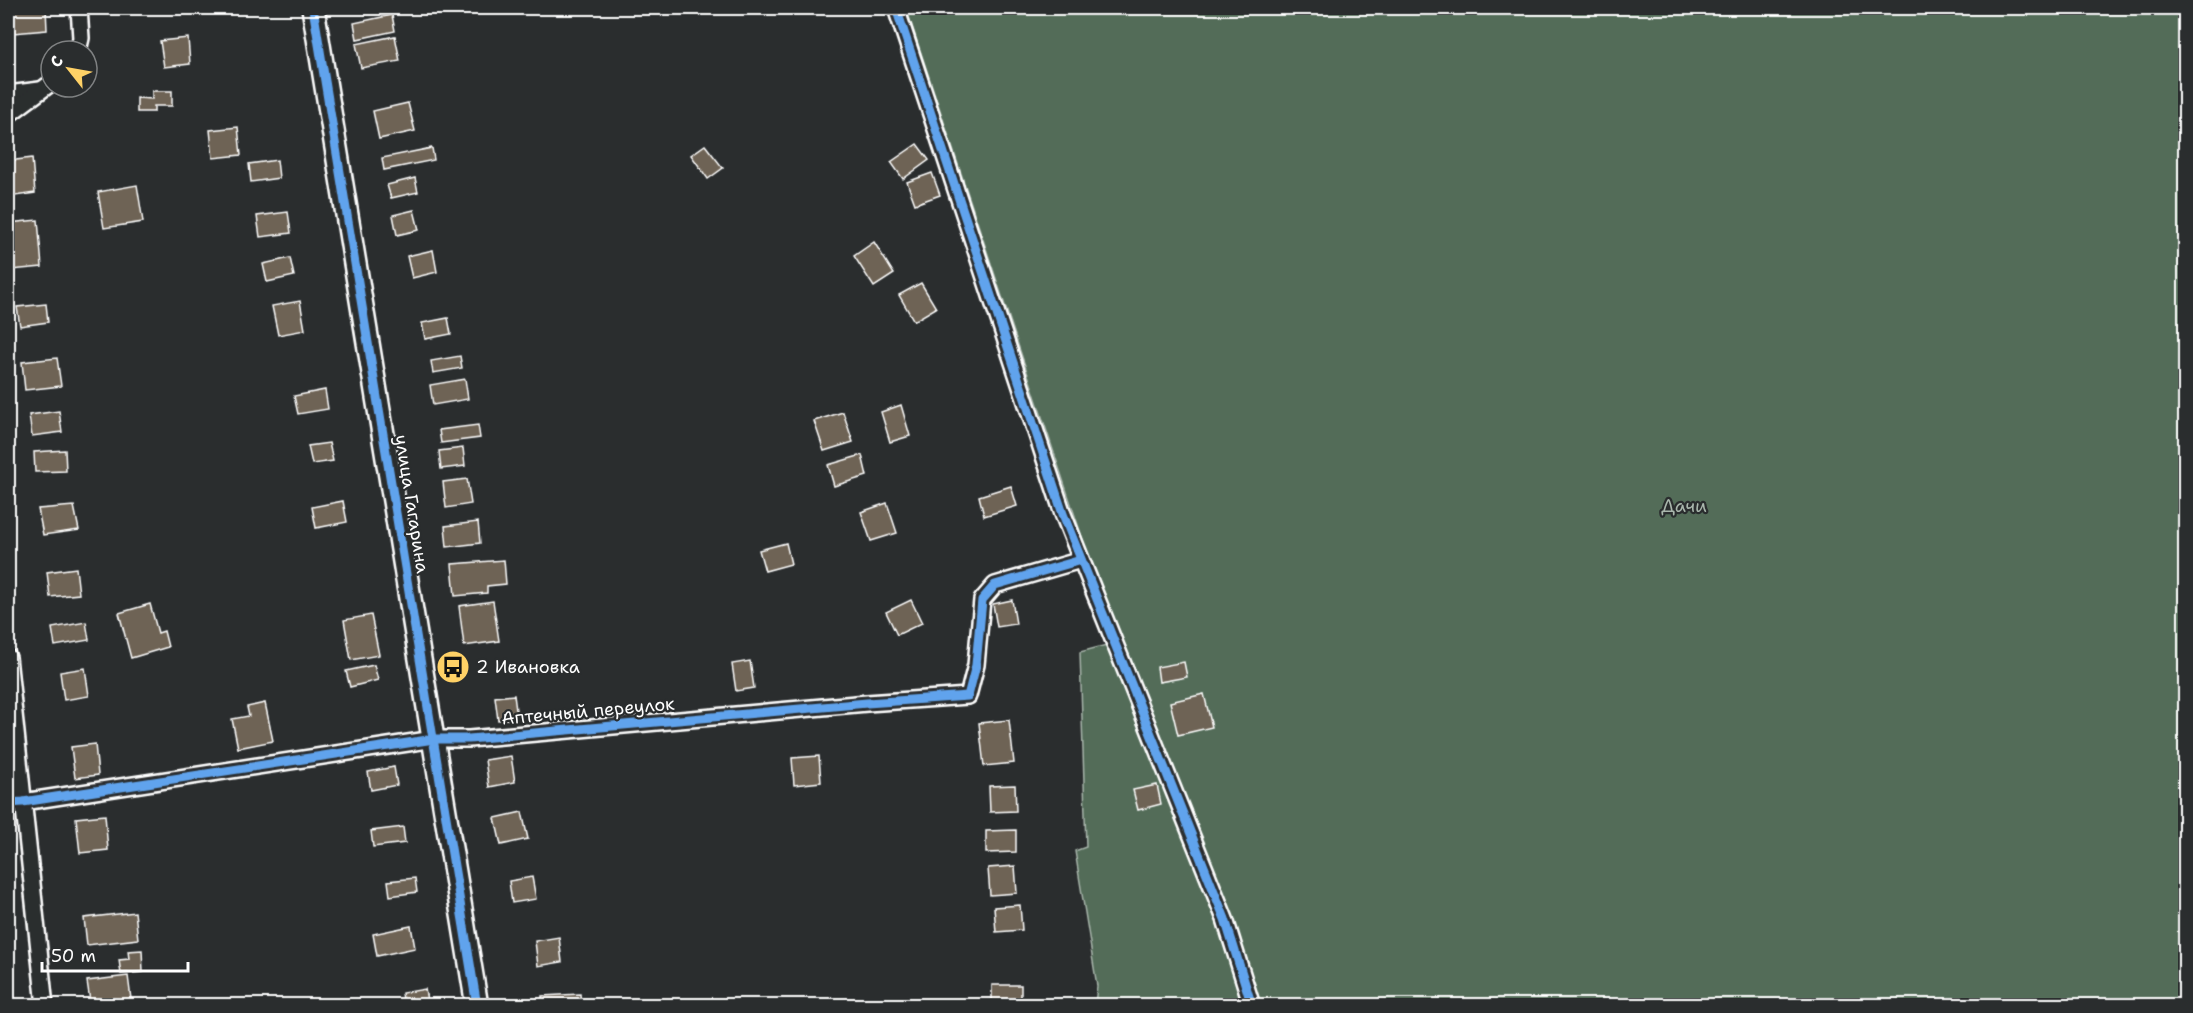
<svg xmlns="http://www.w3.org/2000/svg" width="2193" height="1013" font-family="'Shantell Sans',sans-serif">
	<style>
		.green { fill: #536c59; stroke: #a9b6ac; stroke-width: 1.5 }
		.building { fill: #6e6354; stroke: #fff; stroke-width: 1.5 }
		.lines { fill: none; stroke-linecap: round; stroke-linejoin: round }
		.street-casing { stroke: #fff; stroke-width: 20 }
		.secondary-casing { stroke: #fff; stroke-width: 26 }
		.street { stroke: #2a2d2e; stroke-width: 15 }
		.secondary { stroke: #2a2d2e; stroke-width: 21 }
		.cycleway-casing { stroke: #2a2d2e; stroke-width: 13 }
		.cycleway { stroke: #60a3ed; stroke-width: 9 }
		.labels { text-anchor: middle; dominant-baseline: central; stroke-width: 4.5; stroke-linejoin: round; paint-order: stroke }
		.street-label { font-size: 18px; fill: #fff; stroke: #2a2d2e }
		.park-label { font-size: 18px; fill: #a9b6ac; stroke: #2a2d2e }
		.poi-label { font-size: 18px; fill: #fff; stroke: #2a2d2e; text-anchor: start }
	</style>
	<rect width="100%" height="100%" fill="#2a2d2e"/>
	<filter id="ink" filterUnits="userSpaceOnUse"><feTurbulence type="fractalNoise" baseFrequency=".0167" numOctaves="2"/><feDisplacementMap in="SourceGraphic" scale="12" xChannelSelector="R" yChannelSelector="G"/><feConvolveMatrix kernelMatrix="1 2 1 2 8 2 1 2 1" color-interpolation-filters="sRGB"/></filter>
	<g filter="url(#ink)">
		<polygon class="green" points="906,8 2181,8 2186,26 2185,1005 1095,1005 1097,986 1075,851 1086,847 1080,652 1122,641 1089,558"/>
		<g class="building">
			<polygon points="11,8 46,8 47,30 13,33"/>
			<polygon points="392,15 395,31 357,39 354,23"/>
			<polygon points="395,36 400,61 361,68 356,44"/>
			<polygon points="188,38 190,64 164,67 160,41"/>
			<polygon points="152,91 172,91 172,106 154,106 154,112 137,112 137,98 152,99"/>
			<polygon points="408,103 415,131 379,139 373,111"/>
			<polygon points="238,127 241,155 213,158 210,130"/>
			<polygon points="917,144 929,160 903,179 891,162"/>
			<polygon points="705,145 723,168 708,179 691,155"/>
			<polygon points="432,148 434,160 384,170 382,158"/>
			<polygon points="32,158 35,193 8,197 8,161"/>
			<polygon points="277,160 279,178 251,182 249,164"/>
			<polygon points="932,173 940,195 915,204 907,182"/>
			<polygon points="415,178 418,192 391,198 387,185"/>
			<polygon points="137,185 143,222 104,228 98,192"/>
			<polygon points="414,210 419,230 397,235 393,215"/>
			<polygon points="288,212 291,233 260,237 257,216"/>
			<polygon points="38,220 42,267 11,270 8,223"/>
			<polygon points="874,242 894,274 874,287 854,256"/>
			<polygon points="433,250 437,272 412,278 407,256"/>
			<polygon points="290,258 294,276 267,282 263,264"/>
			<polygon points="921,283 936,308 914,321 899,295"/>
			<polygon points="300,301 305,330 278,335 272,306"/>
			<polygon points="46,304 48,322 20,326 17,307"/>
			<polygon points="448,318 451,334 425,339 422,323"/>
			<polygon points="460,356 462,368 433,373 431,361"/>
			<polygon points="57,358 61,386 25,390 22,362"/>
			<polygon points="465,379 468,399 433,405 430,385"/>
			<polygon points="325,390 328,409 298,414 294,396"/>
			<polygon points="901,405 910,436 890,442 881,412"/>
			<polygon points="59,411 62,432 32,436 29,415"/>
			<polygon points="843,412 853,442 824,451 814,421"/>
			<polygon points="478,425 480,438 441,443 439,430"/>
			<polygon points="329,443 333,461 312,464 308,446"/>
			<polygon points="463,448 465,466 441,469 439,451"/>
			<polygon points="65,450 66,471 35,472 34,452"/>
			<polygon points="862,455 867,476 834,486 828,465"/>
			<polygon points="467,479 471,504 446,508 443,482"/>
			<polygon points="1011,486 1017,506 984,516 979,496"/>
			<polygon points="343,501 347,522 316,528 312,507"/>
			<polygon points="887,503 897,533 871,541 861,512"/>
			<polygon points="74,506 79,530 43,535 38,509"/>
			<polygon points="478,522 480,543 447,547 445,526"/>
			<polygon points="786,543 791,564 765,571 759,550"/>
			<polygon points="504,560 506,584 487,586 487,593 455,596 452,564"/>
			<polygon points="76,568 79,594 50,597 47,572"/>
			<polygon points="911,600 922,623 897,635 886,612"/>
			<polygon points="1012,600 1016,624 997,627 993,604"/>
			<polygon points="493,601 499,641 464,646 459,606"/>
			<polygon points="150,604 158,633 164,631 168,647 131,658 119,613"/>
			<polygon points="371,615 379,655 351,660 344,620"/>
			<polygon points="86,622 89,640 55,646 52,628"/>
			<polygon points="750,661 754,688 736,691 732,664"/>
			<polygon points="1184,662 1187,677 1159,682 1157,667"/>
			<polygon points="374,665 378,680 350,687 346,671"/>
			<polygon points="85,668 89,696 64,700 60,672"/>
			<polygon points="1204,694 1212,727 1178,735 1170,702"/>
			<polygon points="514,695 517,718 498,720 495,697"/>
			<polygon points="265,703 273,741 238,748 232,719 249,716 247,707"/>
			<polygon points="1009,720 1014,763 984,766 979,723"/>
			<polygon points="95,744 98,775 75,778 71,747"/>
			<polygon points="511,756 515,782 489,787 485,760"/>
			<polygon points="819,756 821,782 794,785 792,758"/>
			<polygon points="394,767 397,785 371,790 368,772"/>
			<polygon points="1015,785 1016,811 990,812 989,786"/>
			<polygon points="1157,785 1161,804 1138,810 1133,790"/>
			<polygon points="522,812 528,839 501,845 495,818"/>
			<polygon points="105,815 108,850 80,853 76,818"/>
			<polygon points="403,827 405,843 373,847 371,831"/>
			<polygon points="1016,830 1016,852 986,853 986,831"/>
			<polygon points="1015,866 1017,893 990,895 988,868"/>
			<polygon points="532,877 536,899 512,903 509,881"/>
			<polygon points="415,878 417,892 390,896 388,881"/>
			<polygon points="1020,905 1022,930 996,932 994,907"/>
			<polygon points="135,912 138,939 87,945 84,918"/>
			<polygon points="411,926 415,948 377,956 373,934"/>
			<polygon points="559,937 562,962 538,966 535,941"/>
			<polygon points="142,950 143,972 121,974 119,960 129,959 128,951"/>
			<polygon points="128,976 131,999 124,1000 125,1006 100,1006 100,1000 90,1001 87,981"/>
			<rect x="992" y="985" width="29" height="21"/>
			<polygon points="425,989 428,1006 404,1006 402,993"/>
			<polygon points="580,994 581,1006 542,1006 542,996"/>
		</g>
		<g class="lines">
			<g class="street-casing">
				<g id="street">
					<polyline points="896,8 1063,514 1225,919 1252,1006"/>
					<polyline points="78,51 81,38 79,8"/>
					<polyline points="8,94 40,90"/>
					<polyline points="8,115 51,83"/>
					<polyline points="8,657 45,1006"/>
					<polyline points="8,803 23,802 434,739 469,739 867,703 968,696 976,665 982,600 995,585 1081,560"/>
				</g>
			</g>
			<g class="secondary-casing">
				<polyline id="secondary" points="313,8 477,1006"/>
			</g>
			<use href="#street" class="street"/>
			<use href="#secondary" class="secondary"/>
			<g class="cycleway-casing">
				<g id="cycleway">
					<polyline points="313,8 477,1006"/>
					<polyline points="896,8 1063,514 1225,919 1252,1006"/>
					<polyline points="8,803 23,802 434,739 469,739 867,703 968,696 976,665 982,600 995,585 1081,560"/>
				</g>
			</g>
			<use href="#cycleway" class="cycleway"/>
		</g>
	</g>
	<defs>
		<g id="bus-disc" transform="scale(1.725)"><circle r="9.5" fill="#ffd166" stroke="#2a2d2e"/><path d="M-5-6H5V4H4V6H2V4H-2V6H-4V4H-5ZM-3.5-4V0h7V-4ZM-3.5 1.2v1.5H-2V1.2ZM2 1.2v1.5H3.5V1.2Z" fill="#111"/></g>
	</defs>
	<g fill-rule="evenodd">
		<use href="#bus-disc" x="453" y="667"/>
	</g>
	<g class="labels">
		<g class="street-label">
			<text transform="translate(412 504) rotate(81)">улица Гагарина</text>
			<text transform="translate(588 711) rotate(-5)">Аптечный переулок</text>
		</g>
		<g class="park-label">
			<text x="1684" y="506">Дачи</text>
		</g>
		<g class="poi-label">
			<text x="476" y="667">2 Ивановка</text>
		</g>
	</g>
	<rect width="2193" height="1013" fill="none" stroke="#2a2d2e" stroke-width="30"/>
	<rect x="15" y="15" width="2163" height="983" fill="none" stroke="#fff" stroke-width="2" filter="url(#ink)"/>
	<g transform="translate(69 69) rotate(301)"><circle r="28" fill="#2a2d2e" stroke="#7f8182" stroke-width="1.5"/>
	<path d="M0-4.5L10 22L0 15L-10 22Z" fill="#ffd166"/>
	<text y="-9" font-size="16" font-weight="bold" text-anchor="middle" fill="#ffffff">С</text>
	</g>
	<path d="M42 962v9h146v-9" fill="none" stroke="#ffffff" stroke-width="3"/>
	<text x="51" y="962" font-size="18" fill="#ffffff" stroke="#2a2d2e" stroke-width="4.5" paint-order="stroke">50 m</text>
</svg>
